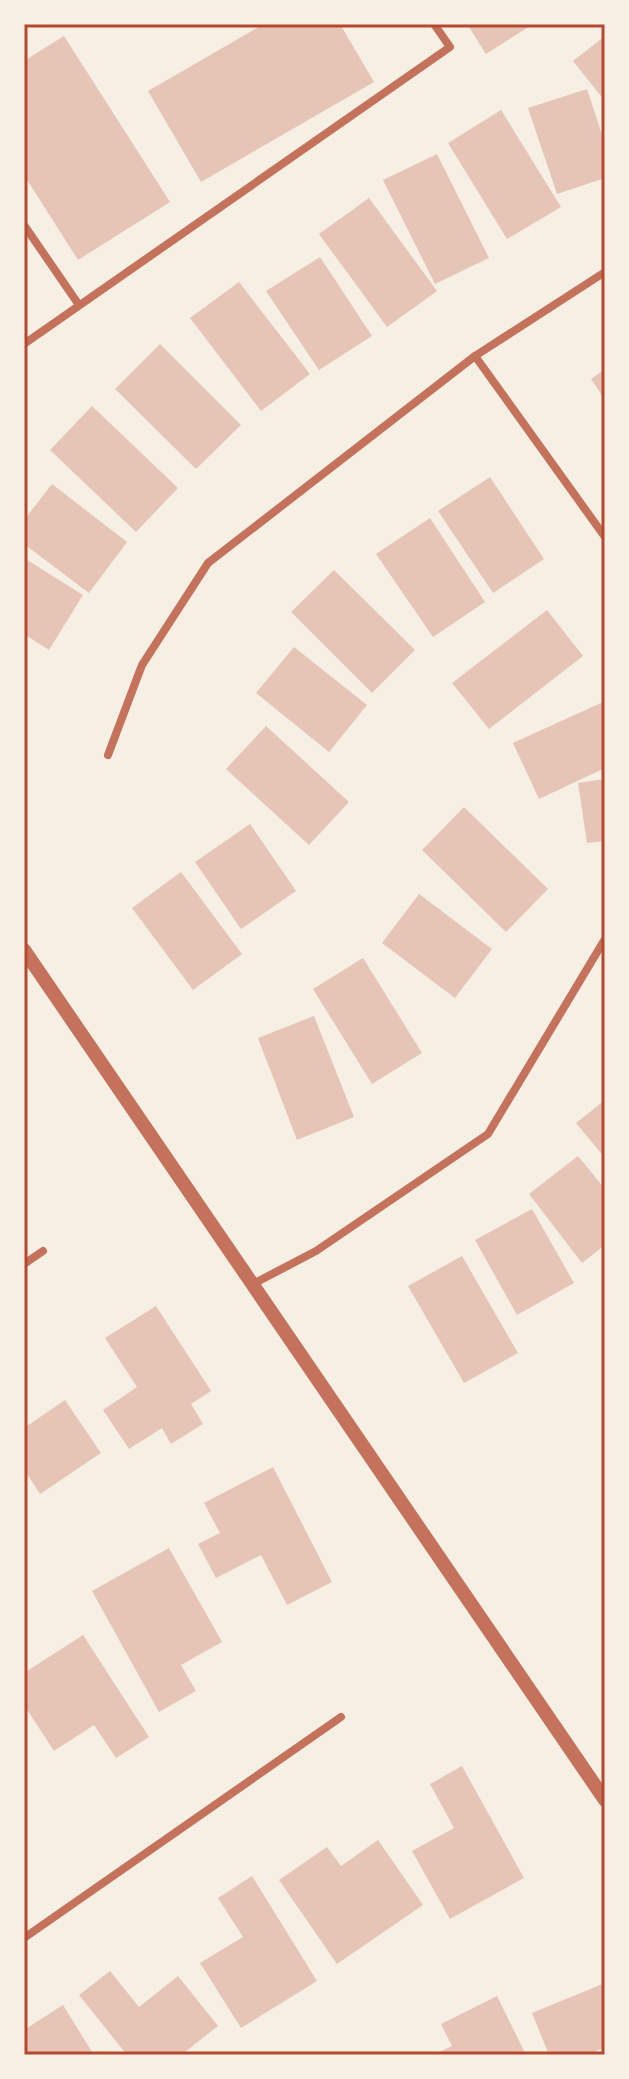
<svg xmlns="http://www.w3.org/2000/svg" width="629" height="2079" font-family="'PT Sans Narrow',sans-serif">
	<style>
		.building { fill: #e6c5b7 }
		.lines { fill: none; stroke-linecap: round; stroke-linejoin: round }
		.minor { stroke: #c5725c; stroke-width: 8 }
		.tertiary { stroke: #c5725c; stroke-width: 14 }
		.neatline { fill: none; stroke: #b5482f; stroke-width: 3 }
	</style>
	<rect width="100%" height="100%" fill="#f6efe4"/>
	<g class="building">
		<polygon points="264,24 340,24 374,82 201,182 148,91"/>
		<polygon points="467,24 533,24 486,54"/>
		<polygon points="64,36 170,202 78,260 24,175 24,61"/>
		<polygon points="605,36 605,101 573,61"/>
		<polygon points="587,89 605,144 605,178 557,194 528,108"/>
		<polygon points="501,110 561,207 507,239 448,143"/>
		<polygon points="437,154 489,258 435,284 383,180"/>
		<polygon points="369,198 437,291 387,327 319,234"/>
		<polygon points="320,257 372,336 319,370 266,291"/>
		<polygon points="239,282 310,374 261,411 190,318"/>
		<polygon points="160,344 241,425 196,469 115,389"/>
		<polygon points="605,369 605,400 591,379"/>
		<polygon points="92,406 178,488 136,532 50,450"/>
		<polygon points="490,477 544,559 493,593 438,511"/>
		<polygon points="52,484 127,542 89,593 24,544 24,520"/>
		<polygon points="430,518 485,602 433,637 376,554"/>
		<polygon points="24,558 83,595 49,650 24,634"/>
		<polygon points="334,570 415,650 372,693 291,612"/>
		<polygon points="547,610 583,656 489,729 452,683"/>
		<polygon points="294,647 367,705 329,752 256,693"/>
		<polygon points="605,701 605,768 539,799 513,743"/>
		<polygon points="266,726 349,802 309,845 226,769"/>
		<polygon points="605,779 605,841 587,843 578,783"/>
		<polygon points="464,807 548,889 506,932 422,850"/>
		<polygon points="250,824 296,891 241,929 195,862"/>
		<polygon points="181,872 242,954 193,990 132,908"/>
		<polygon points="419,894 492,949 455,998 382,943"/>
		<polygon points="363,958 422,1053 372,1084 313,989"/>
		<polygon points="314,1016 354,1117 297,1140 258,1038"/>
		<polygon points="605,1100 605,1158 576,1123"/>
		<polygon points="578,1156 605,1189 605,1245 582,1263 529,1194"/>
		<polygon points="532,1209 574,1283 517,1315 475,1240"/>
		<polygon points="462,1256 518,1353 464,1383 408,1286"/>
		<polygon points="156,1306 211,1391 191,1404 203,1424 171,1444 162,1428 129,1449 103,1410 137,1387 105,1338"/>
		<polygon points="65,1400 101,1453 40,1494 27,1474 24,1475 24,1428"/>
		<polygon points="273,1467 332,1582 287,1605 261,1555 216,1578 198,1544 220,1533 204,1503"/>
		<polygon points="169,1548 222,1642 181,1665 196,1691 159,1712 92,1591"/>
		<polygon points="83,1635 149,1737 116,1758 94,1725 54,1751 24,1705 24,1673"/>
		<polygon points="462,1766 524,1878 450,1919 412,1851 454,1828 430,1784"/>
		<polygon points="378,1840 423,1905 337,1964 279,1880 327,1847 341,1866"/>
		<polygon points="252,1876 317,1981 241,2028 200,1963 243,1937 218,1898"/>
		<polygon points="110,1971 139,2007 178,1976 218,2026 181,2055 127,2055 79,1995"/>
		<polygon points="605,1983 605,2047 596,2051 597,2055 549,2055 532,2013"/>
		<polygon points="497,1996 526,2055 433,2055 452,2046 441,2024"/>
		<polygon points="63,2005 94,2055 29,2055 24,2047 24,2030"/>
	</g>
	<g class="lines">
		<g class="minor">
			<polyline points="24,225 79,305"/>
			<polyline points="24,344 450,47 434,24"/>
			<polyline points="475,356 605,537"/>
			<polyline points="108,755 142,665 208,563 475,356 605,272"/>
			<polyline points="24,1264 43,1251"/>
			<polyline points="253,1284 316,1251 488,1134 605,939"/>
			<polyline points="24,1938 341,1717"/>
		</g>
		<polyline class="tertiary" points="24,950 605,1800"/>
	</g>
	<rect width="629" height="2079" fill="none" stroke="#f6efe4" stroke-width="52"/>
	<rect x="26" y="26" width="577" height="2027" class="neatline"/>
</svg>
